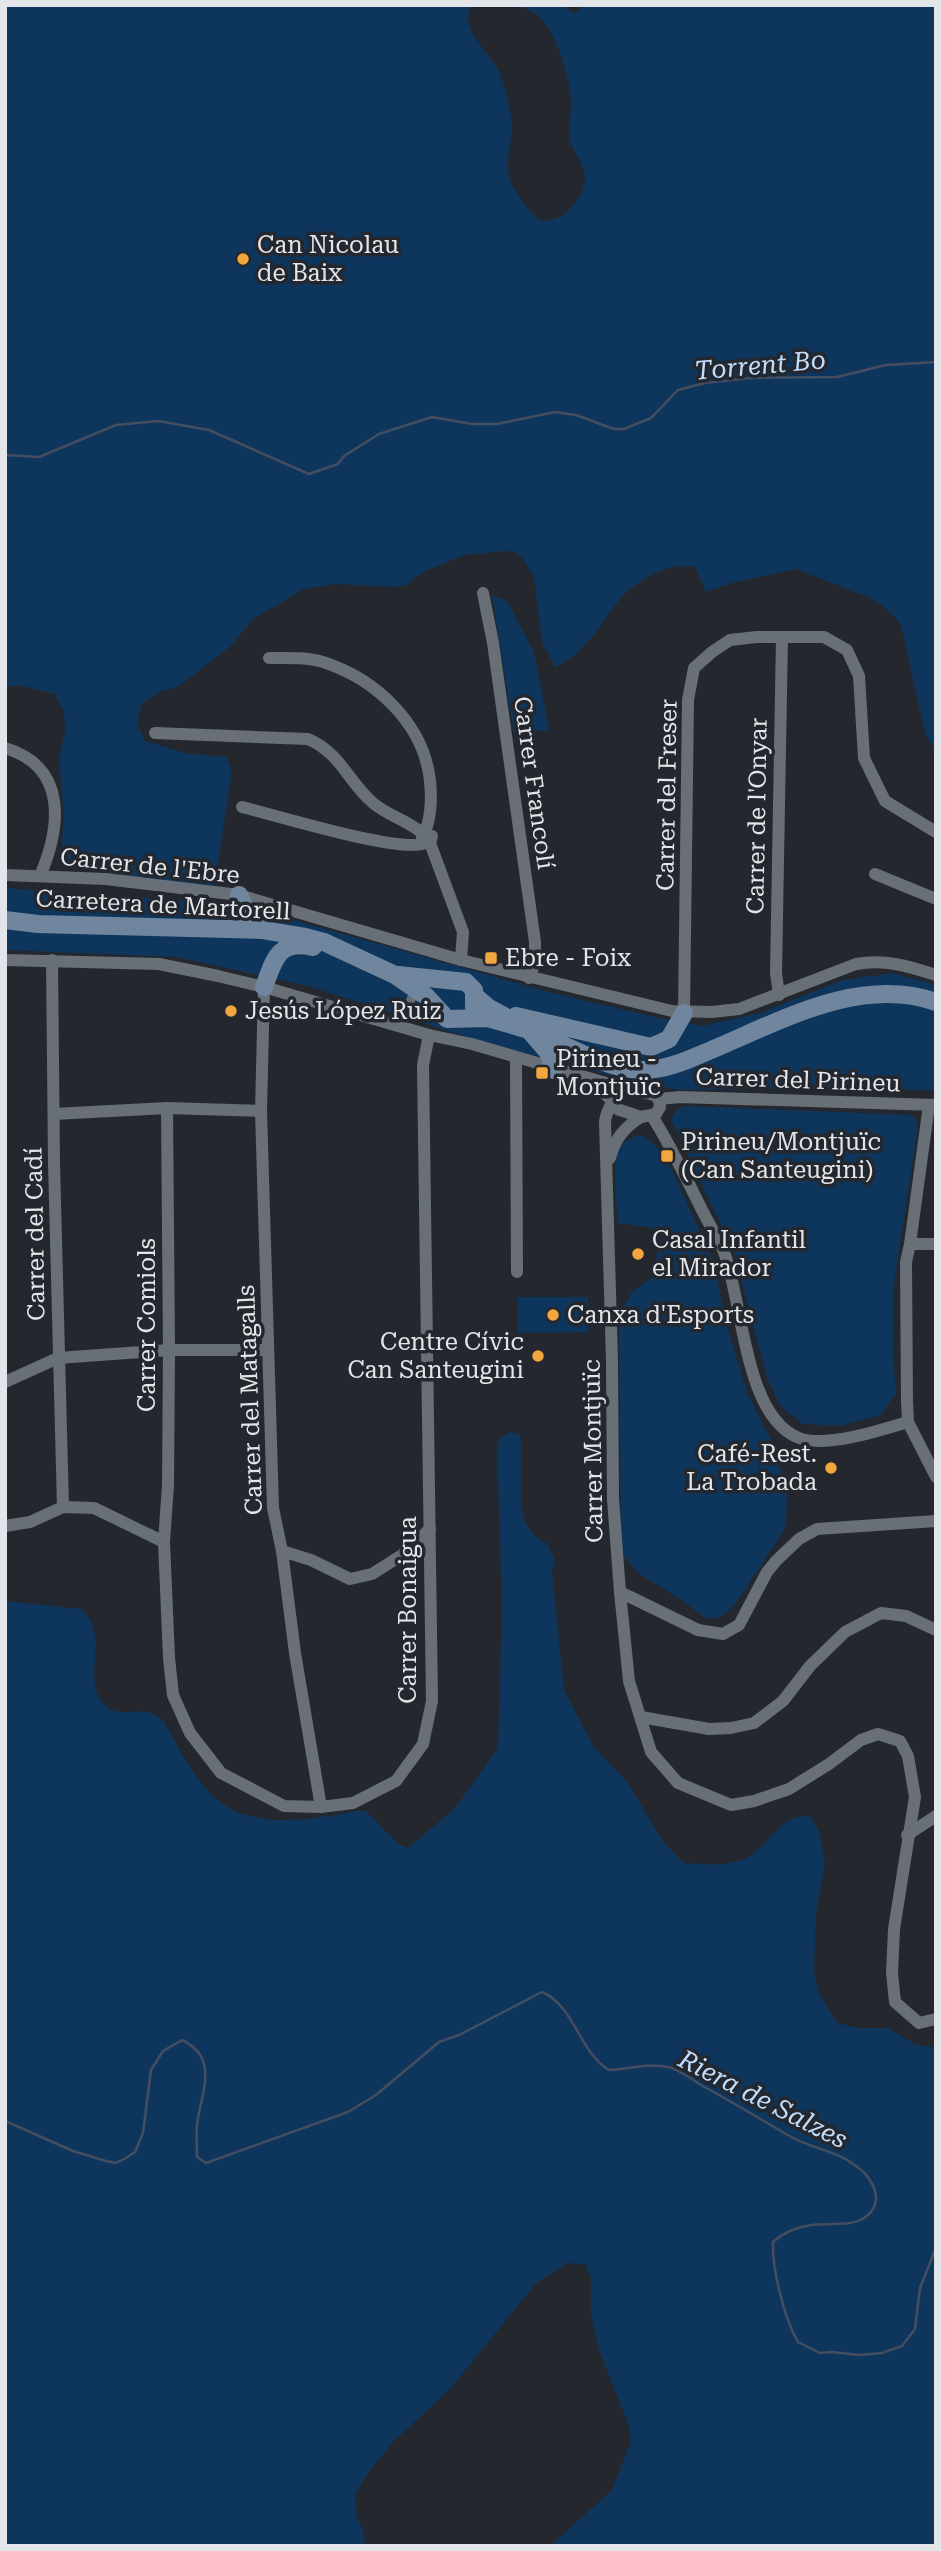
<svg xmlns="http://www.w3.org/2000/svg" width="941" height="2551" font-family="'Roboto Serif',serif">
	<style>
		.green { fill: #0e365c }
		.lines { fill: none; stroke-linecap: round; stroke-linejoin: round }
		.stream { stroke: #444e60; stroke-width: 2.5 }
		.pedestrian { stroke: #696f76; stroke-width: 9 }
		.minor { stroke: #696f76; stroke-width: 12 }
		.secondary { stroke: #70869e; stroke-width: 18 }
		.poi-dot { fill: #f1a63f; stroke: #24282e; stroke-width: 2.5 }
		.labels { text-anchor: middle; dominant-baseline: central; stroke-width: 7; stroke-linejoin: round; paint-order: stroke }
		.poi-label { font-size: 24px; fill: #e2e5e9; stroke: #24282e; text-anchor: start }
		.street-label { font-size: 24px; fill: #e2e5e9; stroke: #24282e }
		.water-label { font-size: 26px; font-style: italic; fill: #c1ddfc; stroke: #24282e }
	</style>
	<rect width="100%" height="100%" fill="#24282e"/>
	<g class="green">
		<path d="M5 5H470C470 11 467 16 468 21 469 34 491 57 498 70 505 84 508 101 511 116 515 137 503 162 510 179 514 190 531 217 542 220 561 224 580 201 584 185 588 167 575 156 570 141 567 128 572 112 571 99 569 76 556 31 538 16 532 11 523 7 514 5H562L574 13 582 8 583 5H936V753L926 735 923 725 902 629 898 620 880 604 870 598 796 569 732 583 706 592 695 567C670 561 639 579 622 597 601 621 587 653 555 667L542 641 534 577 523 559 515 552 505 551 465 555 423 572 408 584 397 587 335 584 304 589 252 620 232 645 179 686 160 692 142 703 137 723 145 741 185 753 226 757 231 767V777L214 889 60 866 64 816 59 759 65 731 64 712 55 694 23 686H5Z"/>
		<polygon points="492,595 507,601 534,652 549,730 514,733"/>
		<polygon points="5,888 236,904 549,992 667,1020 702,1026 760,1013 843,980 892,973 936,985 936,1091 891,1088 679,1090 579,1068 480,1041 308,986 176,957 5,950"/>
		<polygon points="684,1106 910,1115 915,1119 918,1125 893,1291 893,1354 896,1393 881,1415 840,1426 803,1424 781,1407 767,1378 734,1252 671,1120 675,1111"/>
		<path d="M636 1136H644L658 1148 672 1170 714 1263 725 1319 748 1395 772 1442 783 1477 787 1499 786 1524 783 1532 734 1606 721 1616 713 1619 704 1617 680 1599 638 1573 621 1553 619 1316 631 1293 653 1277 658 1248 666 1230 618 1223C617 1207 612 1162 618 1150 622 1143 629 1139 636 1136Z"/>
		<polygon points="518,1297 588,1297 589,1332 518,1333"/>
		<path d="M511 1432 520 1435C528 1469 505 1526 547 1543L555 1561 552 1571 564 1690 593 1746 627 1782 664 1843 684 1863C705 1864 724 1867 744 1859 769 1848 781 1810 811 1817L820 1834 825 1864 816 1912 814 1972 819 1993 837 2023 857 2028H888L915 2044 936 2048V2546H550L612 2490 631 2441 629 2426 599 2350 591 2313V2278L585 2264 569 2263 536 2283 450 2389 394 2441 366 2475 355 2496 356 2515 363 2530 365 2546H5V1601L81 1609C113 1638 78 1682 106 1706 124 1721 141 1702 163 1720 178 1746 192 1776 214 1797 254 1834 318 1817 365 1810L398 1844 408 1848 455 1808 498 1748 502 1607 497 1446 501 1437Z"/>
	</g>
	<g class="lines">
		<g class="stream">
			<polyline points="5,455 39,457 116,425 158,421 209,430 309,474 338,464 344,456 379,434 432,417 472,424 497,424 555,412 576,415 614,429 624,429 651,418 678,390 705,383 749,378 837,377 886,365 936,362"/>
			<path d="M5 2121 73 2151 106 2161 116 2163 126 2158 135 2152 143 2133 151 2070 163 2051 182 2040C220 2058 201 2093 197 2124 196 2135 197 2146 197 2157L206 2163 348 2112 376 2095 439 2042 459 2035 542 1992C574 2005 579 2052 609 2070 628 2069 649 2063 668 2067 679 2069 691 2079 701 2085 732 2102 762 2120 793 2138 814 2149 837 2151 856 2166 868 2174 881 2192 874 2207 863 2230 831 2222 811 2225 797 2227 783 2233 773 2242 772 2269 784 2318 798 2342L820 2353 831 2352 860 2355 882 2353 902 2346 915 2329 920 2288 936 2248"/>
		</g>
		<polyline class="pedestrian" points="400,1027 412,997"/>
		<g class="minor">
			<polyline points="483,593 493,643 535,942 535,963 529,978"/>
			<path d="M269 658C287 658 306 657 323 662 376 679 424 724 430 781 432 799 431 823 422 838L425 843H430"/>
			<path d="M155 733 308 739C342 754 347 781 373 803 388 816 412 822 424 835"/>
			<path d="M5 748C68 767 61 827 40 876"/>
			<path d="M242 807C275 815 401 854 425 843"/>
			<polyline points="432,836 430,843 463,932 461,960"/>
			<polyline points="875,874 936,899"/>
			<path d="M5 875 106 879 239 895 461 960 672 1011 712 1012 739 1009 856 964C885 959 908 966 936 975"/>
			<polyline points="5,960 159,964 218,976 264,987 429,1035 472,1044 623,1088"/>
			<polyline points="52,960 54,1163 63,1507"/>
			<polyline points="264,987 261,1111 273,1508 282,1551 295,1653 321,1807"/>
			<polyline points="779,995 776,973 782,637"/>
			<polyline points="684,1013 688,700 694,668 712,652 730,640 757,637 824,637 847,650 859,676 864,758 885,801 936,832"/>
			<polyline points="516,1059 517,1272"/>
			<polyline points="592,1083 614,1102 617,1109 641,1117 656,1114 660,1107 659,1099"/>
			<polyline points="929,1105 910,1244 906,1262 907,1401 908,1422 936,1477"/>
			<path d="M936 1105C850 1103 765 1100 680 1097L659 1099 654 1095 623 1088 615 1094C612 1104 606 1111 605 1122L612 1361 613 1499 620 1592 629 1681 651 1752 678 1783 731 1805 754 1801 789 1789 829 1764 861 1740 878 1734 900 1741 908 1756 915 1797 894 1929 892 1973 895 2002 919 2023 936 2019"/>
			<polyline points="167,1108 169,1350 168,1485 164,1542 169,1658 173,1695 190,1733 221,1773 284,1806 321,1807 353,1803 396,1781 423,1744 432,1701 423,1065 429,1035"/>
			<polyline points="54,1114 167,1108 261,1111"/>
			<path d="M652 1116C671 1146 686 1178 702 1210 709 1224 718 1238 724 1252 743 1302 744 1417 799 1438 825 1448 882 1430 908 1422"/>
			<path d="M610 1158C615 1138 625 1127 641 1117"/>
			<polyline points="910,1244 936,1244"/>
			<polyline points="5,1382 58,1358 169,1350 268,1350"/>
			<polyline points="5,1526 30,1522 63,1507 94,1508 164,1542"/>
			<polyline points="282,1551 311,1560 350,1579 372,1574 402,1555 430,1529"/>
			<polyline points="620,1592 698,1630 723,1634 739,1625 767,1572 776,1561 799,1539 817,1529 936,1521"/>
			<polyline points="641,1717 709,1729 731,1728 754,1723 783,1701 810,1666 845,1632 881,1613 906,1616 936,1630"/>
			<polyline points="907,1835 936,1816"/>
		</g>
		<g class="secondary">
			<polyline points="239,895 249,917 263,930"/>
			<polyline points="5,920 38,924 263,930 305,937 324,942 395,975 427,997 447,1019 488,1018 529,1030 548,1052 554,1070"/>
			<polyline points="398,975 466,982 474,990 474,1007"/>
			<path d="M264 987C274 960 278 939 313 947"/>
			<polyline points="475,996 489,1008 504,1016"/>
			<polyline points="516,1016 651,1047 669,1039 684,1013"/>
			<path d="M535 1032C565 1045 607 1069 640 1070 667 1071 692 1058 716 1048 784 1019 861 976 936 1002"/>
		</g>
	</g>
	<g class="poi-dot">
		<circle cx="243" cy="259" r="7"/>
		<rect x="484" y="951" width="14" height="14" rx="3.5"/>
		<circle cx="231" cy="1011" r="7"/>
		<rect x="535" y="1066" width="14" height="14" rx="3.5"/>
		<rect x="660" y="1149" width="14" height="14" rx="3.5"/>
		<circle cx="638" cy="1254" r="7"/>
		<circle cx="553" cy="1315" r="7"/>
		<circle cx="538" cy="1356" r="7"/>
		<circle cx="831" cy="1468" r="7"/>
	</g>
	<g class="labels">
		<g class="poi-label">
			<text x="257" y="245">Can Nicolau<tspan x="257" dy="28">de Baix</tspan></text>
			<text x="505" y="958">Ebre - Foix</text>
			<text x="245" y="1011">Jesús López Ruiz</text>
			<text x="556" y="1059">Pirineu -<tspan x="556" dy="28">Montjuïc</tspan></text>
			<text x="681" y="1142">Pirineu/Montjuïc<tspan x="681" dy="28">(Can Santeugini)</tspan></text>
			<text x="652" y="1240">Casal Infantil<tspan x="652" dy="28">el Mirador</tspan></text>
			<text x="567" y="1315">Canxa d'Esports</text>
			<text x="524" y="1342" text-anchor="end">Centre Cívic<tspan x="524" dy="28">Can Santeugini</tspan></text>
			<text x="817" y="1454" text-anchor="end">Café-Rest.<tspan x="817" dy="28">La Trobada</tspan></text>
		</g>
		<g class="street-label">
			<text transform="translate(534 783) rotate(82)">Carrer Francolí</text>
			<text transform="translate(667 795) rotate(-89)">Carrer del Freser</text>
			<text transform="translate(757 816) rotate(-89)">Carrer de l'Onyar</text>
			<text transform="translate(150 866) rotate(6)">Carrer de l'Ebre</text>
			<text transform="translate(163 905) rotate(3)">Carretera de Martorell</text>
			<text transform="translate(798 1080) rotate(2)">Carrer del Pirineu</text>
			<text transform="translate(35 1234) rotate(-91)">Carrer del Cadí</text>
			<text transform="translate(147 1325) rotate(-90)">Carrer Comiols</text>
			<text transform="translate(250 1400) rotate(-92)">Carrer del Matagalls</text>
			<text transform="translate(593 1451) rotate(-91)">Carrer Montjuïc</text>
			<text transform="translate(408 1610) rotate(-90)">Carrer Bonaigua</text>
		</g>
		<g class="water-label">
			<text transform="translate(760 365) rotate(-5)">Torrent Bo</text>
			<text transform="translate(763 2099) rotate(27)">Riera de Salzes</text>
		</g>
	</g>
	<rect width="941" height="2551" fill="none" stroke="#e2e5e9" stroke-width="14"/>
</svg>
